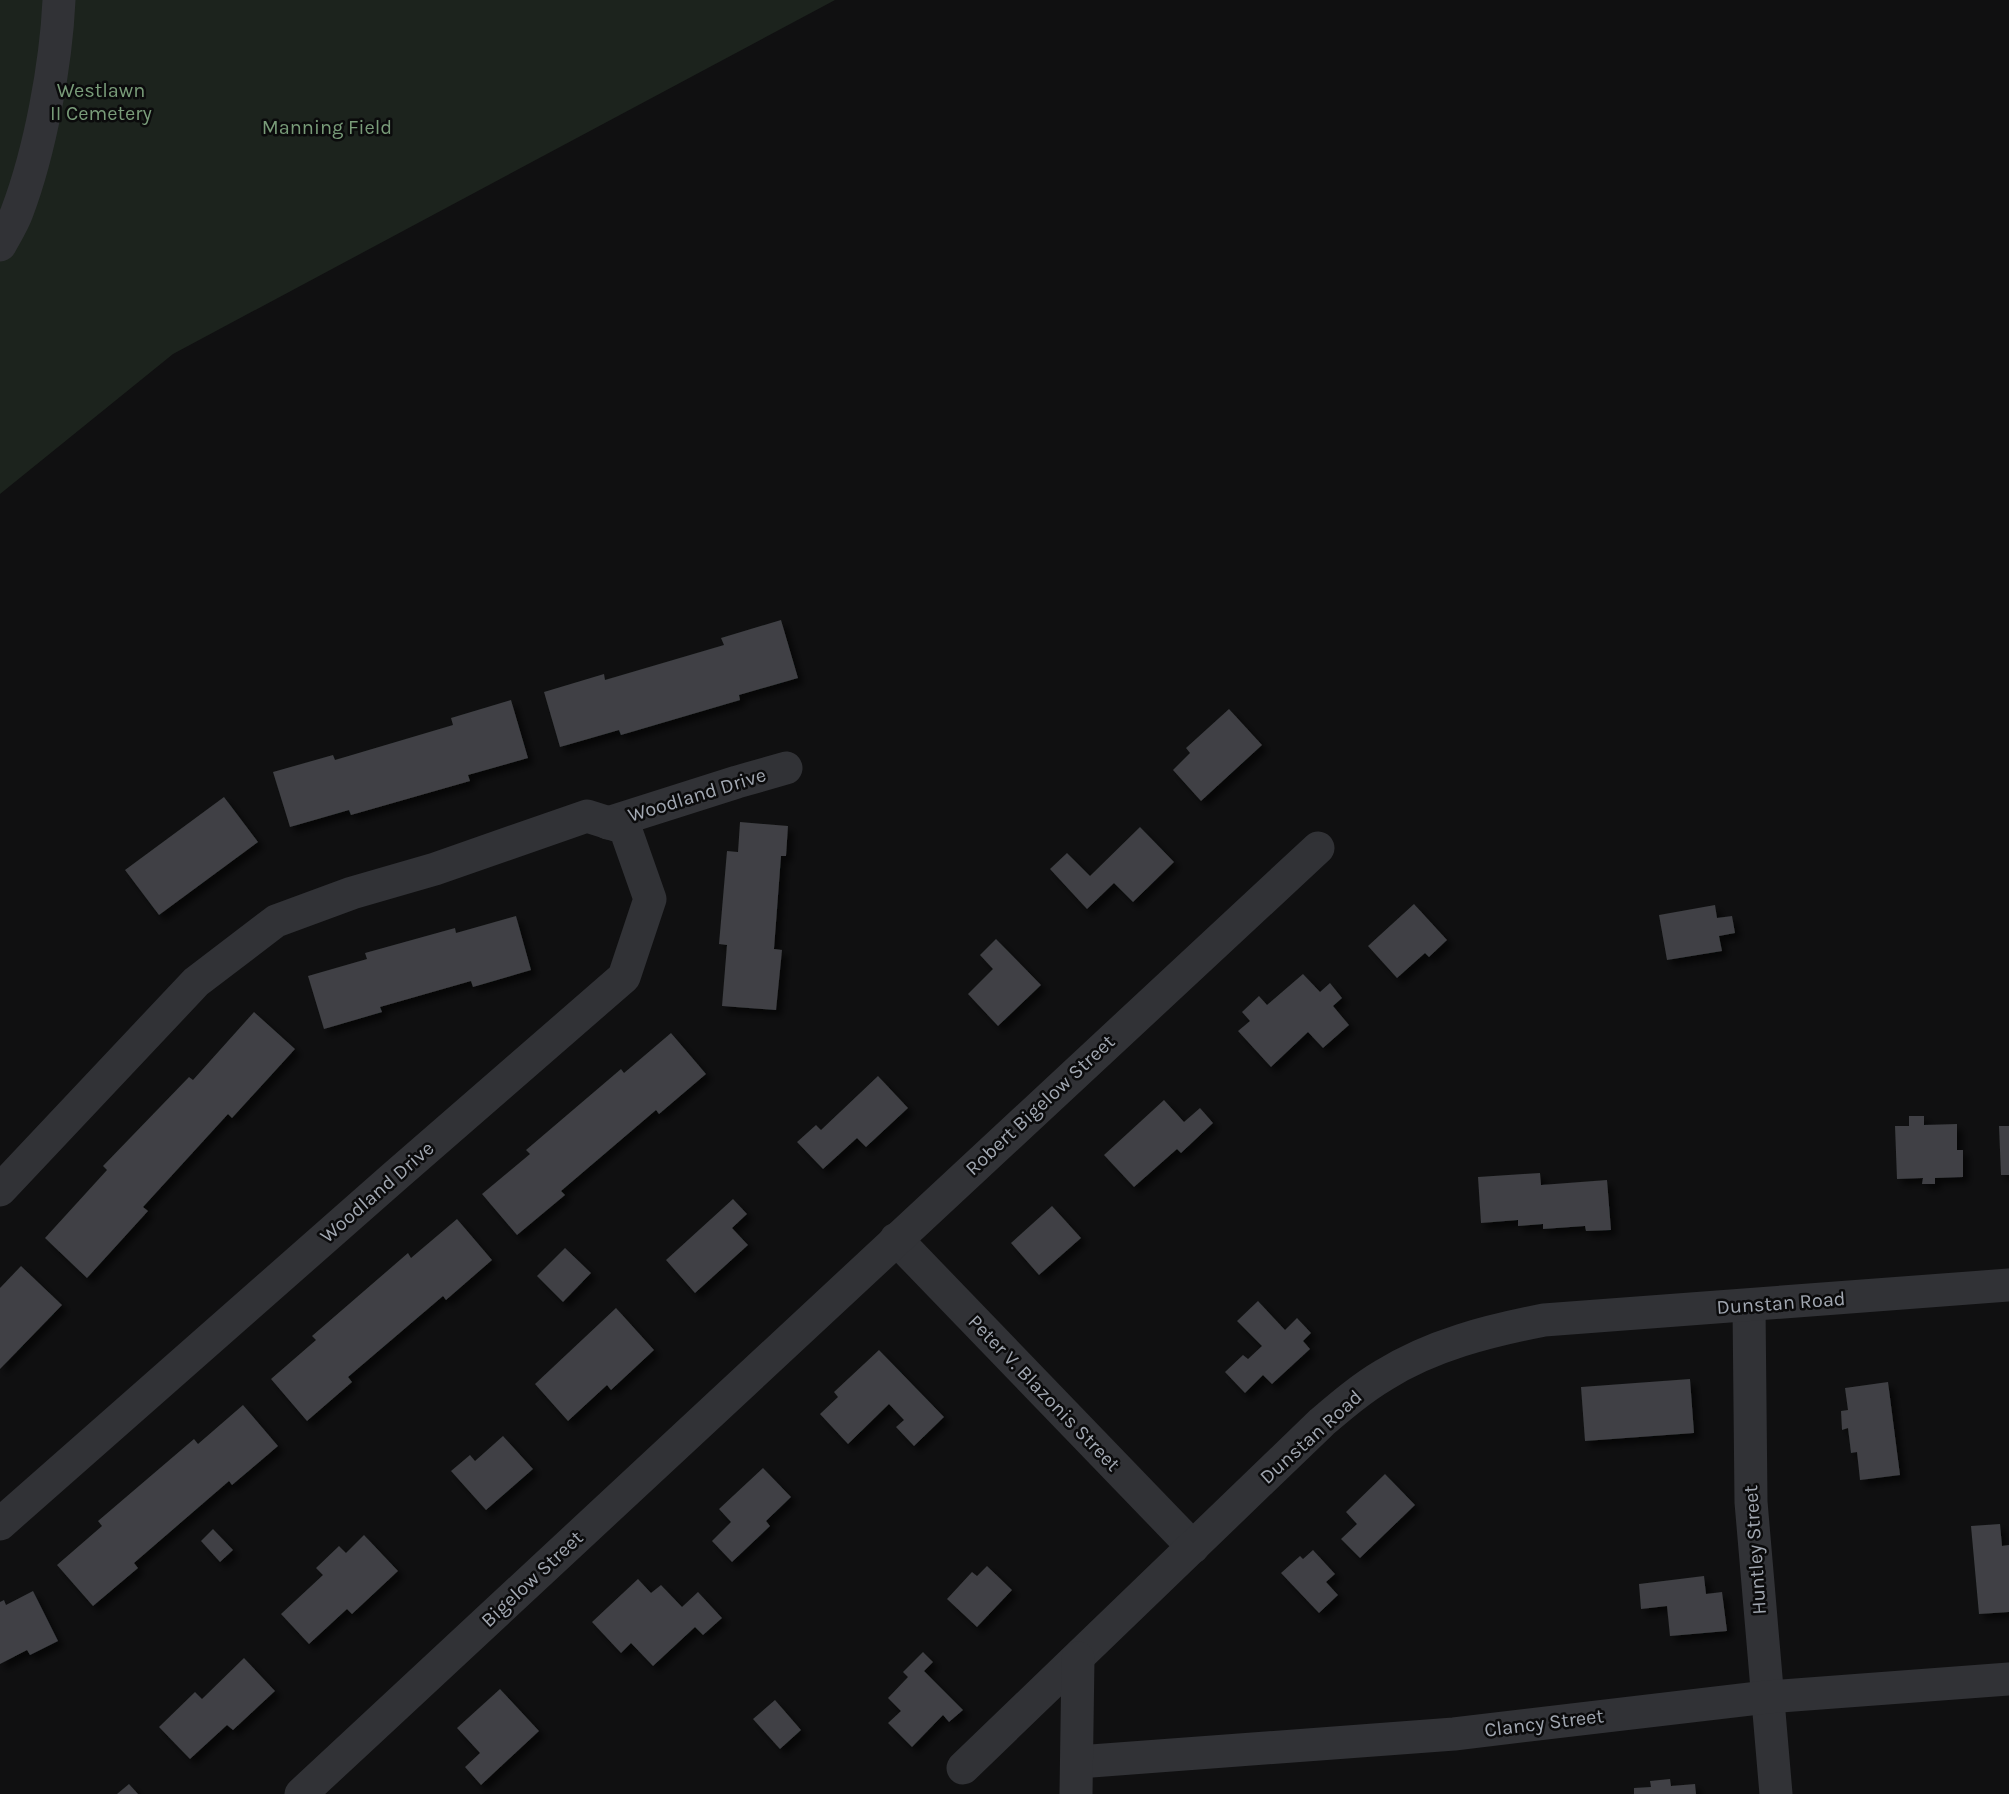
<svg xmlns="http://www.w3.org/2000/svg" width="2009" height="1794" font-family="Karla,sans-serif">
	<style>
		.green { fill: #1c231d }
		.building { fill: #3f4044; filter: url(#shadow) }
		.lines { fill: none; stroke-linecap: round; stroke-linejoin: round }
		.minor { stroke: #313236; stroke-width: 33 }
		.labels { text-anchor: middle; dominant-baseline: central; stroke-width: 5; stroke-linejoin: round; paint-order: stroke }
		.park-label { font-size: 20px; fill: #799c79; stroke: #0b0b0c }
		.street-label { font-size: 20px; fill: #a1a7b1; stroke: #0b0b0c }
	</style>
	<defs>
		<filter id="shadow"><feDropShadow dx="5.5" dy="5.5" stdDeviation="3" flood-color="#0009"/></filter>
	</defs>
	<rect width="100%" height="100%" fill="#101011"/>
	<polygon class="green" points="0,0 835,0 173,354 0,494"/>
	<g class="building">
		<polygon points="781,620 798,678 739,695 740,700 621,735 619,730 560,747 544,692 604,674 605,680 724,645 721,638"/>
		<polygon points="511,700 528,758 468,775 470,781 351,815 349,810 290,827 273,772 333,755 335,760 453,725 451,718"/>
		<polygon points="1229,709 1262,745 1201,801 1173,770 1190,753 1186,748"/>
		<polygon points="224,797 258,842 159,915 125,870"/>
		<polygon points="740,822 788,826 786,856 781,856 774,949 782,950 776,1010 722,1006 727,945 719,944 727,851 738,852"/>
		<polygon points="1140,827 1174,862 1133,902 1114,883 1087,909 1050,869 1067,853 1090,876"/>
		<polygon points="1414,904 1447,940 1429,957 1425,953 1397,978 1368,946"/>
		<polygon points="1715,905 1717,918 1732,916 1735,933 1719,936 1722,951 1667,960 1659,915"/>
		<polygon points="516,916 531,970 473,987 471,981 380,1007 382,1012 324,1029 308,976 367,959 365,953 455,928 456,933"/>
		<polygon points="996,939 1041,985 998,1026 968,994 993,969 980,955"/>
		<polygon points="1303,974 1320,992 1330,983 1342,998 1333,1006 1349,1025 1323,1048 1308,1032 1271,1067 1238,1031 1250,1021 1242,1012 1259,996 1267,1005"/>
		<polygon points="254,1012 295,1049 232,1118 228,1114 143,1207 148,1211 87,1278 45,1238 107,1170 103,1166 189,1077 193,1080"/>
		<polygon points="671,1033 706,1074 659,1114 656,1110 561,1191 565,1195 517,1235 482,1194 530,1154 526,1150 621,1069 624,1073"/>
		<polygon points="878,1076 908,1108 866,1147 857,1138 823,1169 797,1142 816,1125 821,1130"/>
		<polygon points="1164,1100 1184,1122 1200,1108 1213,1123 1181,1153 1177,1149 1134,1187 1104,1155"/>
		<polygon points="1909,1116 1924,1116 1924,1125 1957,1124 1957,1150 1963,1150 1963,1177 1935,1178 1935,1184 1922,1184 1923,1178 1897,1179 1895,1126 1909,1126"/>
		<polygon points="1999,1126 2009,1126 2009,1175 2001,1175"/>
		<polygon points="1540,1173 1541,1185 1607,1180 1611,1230 1586,1231 1585,1226 1543,1229 1543,1224 1518,1226 1518,1220 1481,1223 1478,1177"/>
		<polygon points="733,1199 747,1214 732,1228 748,1245 695,1293 666,1260"/>
		<polygon points="1052,1206 1081,1238 1039,1275 1011,1243"/>
		<polygon points="457,1219 492,1260 446,1300 443,1296 348,1377 352,1382 307,1421 271,1379 316,1340 312,1336 408,1253 411,1258"/>
		<polygon points="565,1248 591,1273 563,1302 537,1276"/>
		<polygon points="21,1266 62,1305 0,1369 0,1288"/>
		<polygon points="1258,1301 1285,1330 1297,1318 1311,1333 1303,1341 1310,1349 1272,1384 1263,1375 1245,1393 1225,1372 1243,1355 1248,1359 1262,1346 1237,1321"/>
		<polygon points="616,1308 654,1350 611,1390 607,1385 568,1421 535,1384"/>
		<polygon points="879,1350 944,1417 914,1446 896,1427 904,1420 889,1404 848,1444 820,1414 838,1397 834,1392"/>
		<polygon points="1690,1379 1694,1433 1585,1441 1581,1387"/>
		<polygon points="1888,1382 1900,1475 1860,1480 1857,1452 1851,1453 1848,1428 1842,1430 1841,1411 1848,1410 1845,1388"/>
		<polygon points="243,1405 278,1446 232,1485 229,1481 134,1563 138,1568 93,1606 57,1565 102,1526 98,1521 194,1439 198,1444"/>
		<polygon points="503,1436 533,1469 486,1510 451,1471 470,1455 475,1461"/>
		<polygon points="763,1468 791,1497 766,1521 770,1526 732,1562 712,1541 731,1522 719,1509"/>
		<polygon points="1385,1474 1415,1505 1360,1558 1341,1539 1357,1524 1346,1512"/>
		<polygon points="2000,1524 2002,1546 2009,1545 2009,1612 1979,1614 1971,1526"/>
		<polygon points="213,1529 233,1550 220,1562 201,1541"/>
		<polygon points="364,1535 398,1571 352,1614 347,1609 309,1644 281,1614 323,1575 316,1568 339,1546 346,1553"/>
		<polygon points="1313,1550 1335,1574 1326,1582 1338,1595 1319,1613 1281,1573 1300,1556 1303,1559"/>
		<polygon points="987,1566 1012,1590 977,1627 947,1599 972,1572 977,1576"/>
		<polygon points="1704,1576 1706,1594 1722,1592 1727,1631 1670,1636 1667,1606 1641,1609 1639,1584"/>
		<polygon points="638,1579 651,1593 661,1585 682,1607 698,1592 722,1618 703,1635 695,1627 653,1666 631,1643 621,1653 592,1622"/>
		<polygon points="33,1591 58,1641 30,1655 27,1650 0,1664 0,1602 4,1600 6,1605"/>
		<polygon points="923,1652 933,1662 924,1671 963,1710 949,1722 943,1715 912,1747 888,1723 901,1711 888,1698 908,1677 903,1672"/>
		<polygon points="244,1658 275,1691 233,1730 227,1725 190,1759 159,1727 195,1692 202,1699"/>
		<polygon points="500,1689 539,1731 481,1785 465,1767 480,1753 457,1728"/>
		<polygon points="775,1700 801,1730 780,1749 753,1719"/>
		<polygon points="1670,1779 1671,1786 1695,1784 1696,1794 1634,1794 1634,1788 1651,1787 1650,1781"/>
		<polygon points="129,1784 138,1794 117,1794"/>
	</g>
	<g class="lines">
		<g class="minor">
			<path d="M0 245C6 234 13 223 17 212 40 151 56 65 59 0"/>
			<polyline points="608,823 737,782 786,768"/>
			<polyline points="0,1190 196,982 276,921 352,893 435,869 587,816 625,828 650,899 624,977 394,1177 0,1524"/>
			<polyline points="896,1239 1193,1547"/>
			<polyline points="1749,1306 1751,1502 1776,1794"/>
			<polyline points="1078,1762 1454,1734 1767,1697 2009,1679"/>
			<path d="M963 1768 1322 1422C1342 1405 1362 1388 1384 1375 1432 1345 1488 1331 1544 1320L2009 1285"/>
			<path d="M301 1794C640 1479 978 1163 1318 848"/>
			<polyline points="1076,1794 1078,1658"/>
		</g>
	</g>
	<g class="labels">
		<g class="park-label">
			<text x="101" y="90">Westlawn<tspan x="101" dy="23">II Cemetery</tspan></text>
			<text x="327" y="127">Manning Field</text>
		</g>
		<g class="street-label">
			<text transform="translate(697 795) rotate(-17)">Woodland Drive</text>
			<text transform="translate(1040 1105) rotate(-43)">Robert Bigelow Street</text>
			<text transform="translate(377 1192) rotate(-41)">Woodland Drive</text>
			<text transform="translate(1781 1303) rotate(-4)">Dunstan Road</text>
			<text transform="translate(1044 1393) rotate(46)">Peter V. Blazonis Street</text>
			<text transform="translate(1311 1437) rotate(-42)">Dunstan Road</text>
			<text transform="translate(1755 1550) rotate(-94)">Huntley Street</text>
			<text transform="translate(532 1579) rotate(-43)">Bigelow Street</text>
			<text transform="translate(1544 1723) rotate(-7)">Clancy Street</text>
		</g>
	</g>
</svg>
